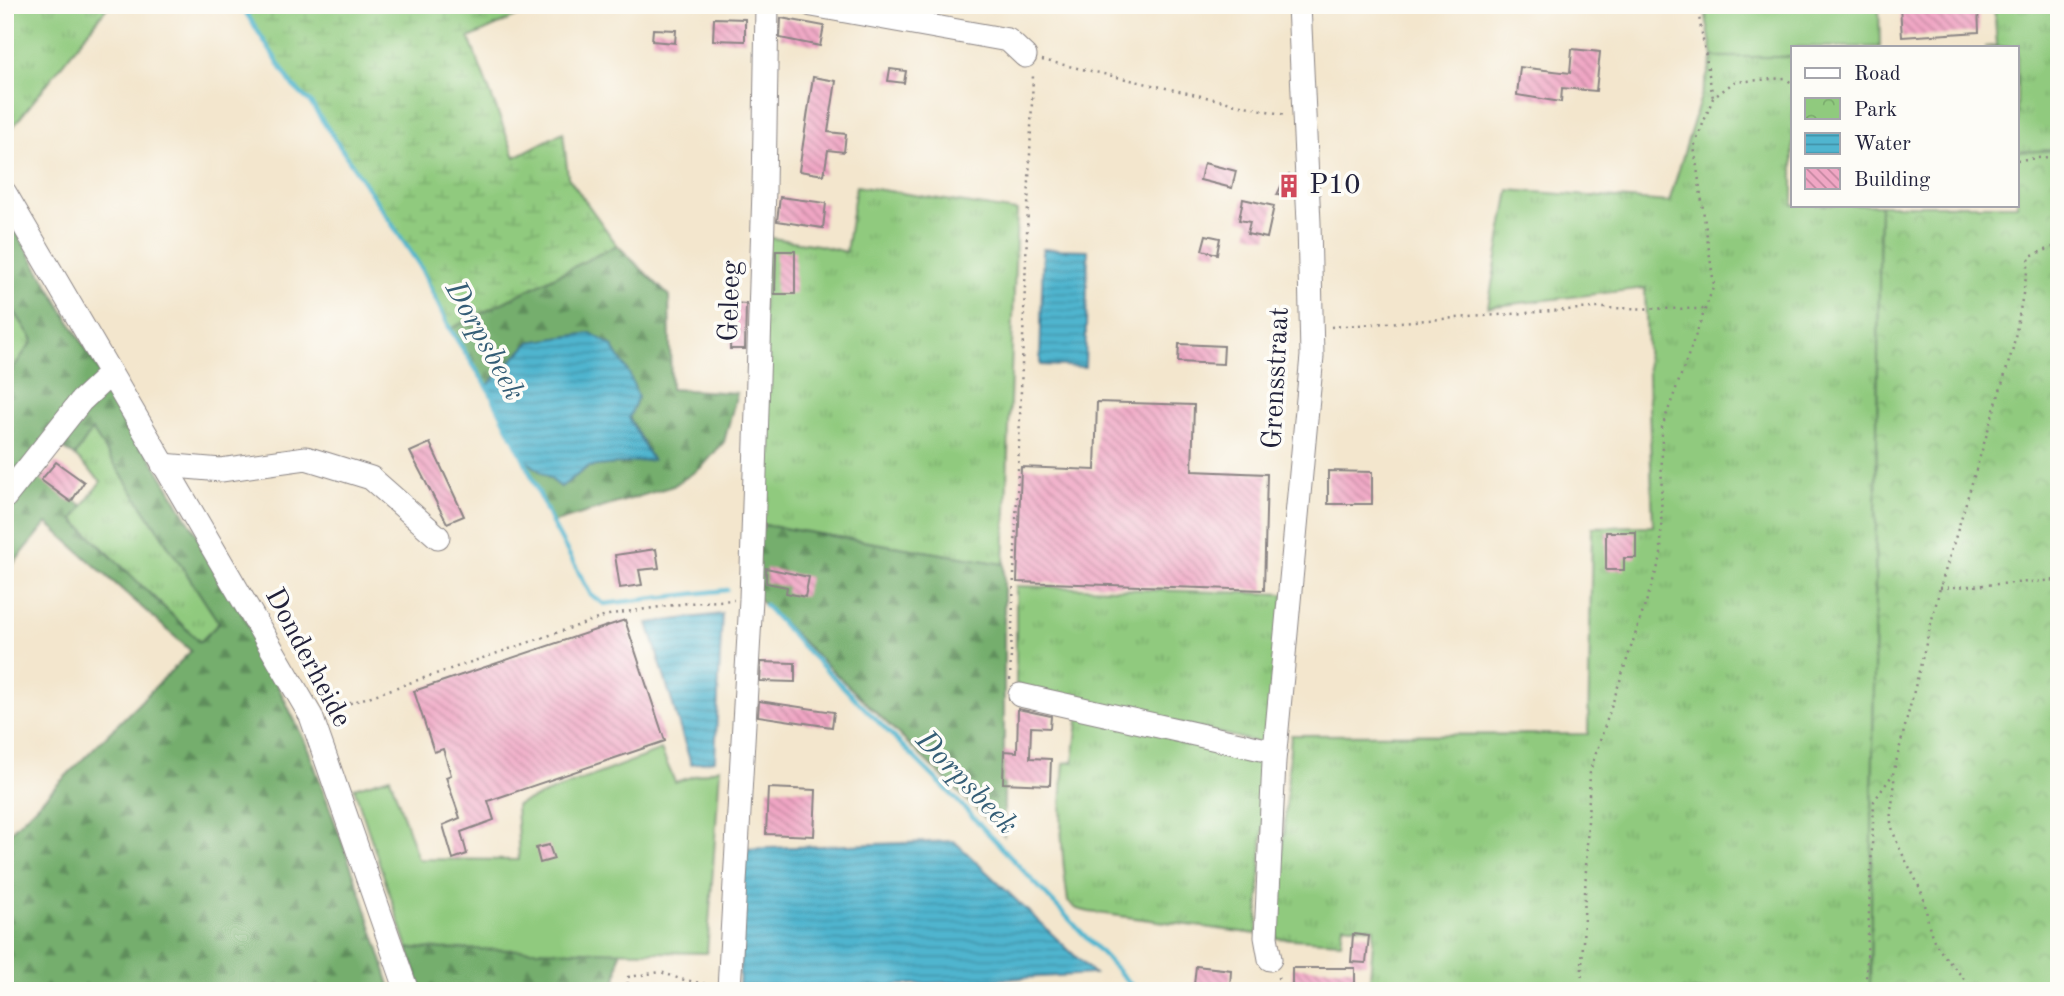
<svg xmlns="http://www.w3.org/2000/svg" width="2064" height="996" font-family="'Old Standard TT',serif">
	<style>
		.grass { fill: url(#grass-tufts); stroke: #59765c; stroke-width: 2 }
		.forest { fill: url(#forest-firs); stroke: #4b6854; stroke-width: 2; fill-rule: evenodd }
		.wetland { fill: url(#wetland-marsh); stroke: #59765c; stroke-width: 2 }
		.park { fill: url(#park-crowns); stroke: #59765c; stroke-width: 2 }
		.garden { fill: #90ca7e; stroke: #59765c; stroke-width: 2 }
		.water { fill: url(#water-rules); stroke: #396c85; stroke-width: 2 }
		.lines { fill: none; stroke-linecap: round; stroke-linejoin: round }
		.stream { stroke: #50b5cf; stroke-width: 4.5 }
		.building { fill: url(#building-back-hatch) }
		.minor-casing { stroke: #8a8484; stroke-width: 25 }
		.path { stroke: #8a8484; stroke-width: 2.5; stroke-dasharray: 2 5; stroke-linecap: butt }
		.minor { stroke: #fff; stroke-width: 23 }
		.labels { text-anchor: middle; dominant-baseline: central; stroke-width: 7; stroke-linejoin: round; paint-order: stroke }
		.poi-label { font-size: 28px; fill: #22223b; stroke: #fdfcf7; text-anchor: start }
		.street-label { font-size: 28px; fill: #22223b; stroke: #fdfcf7 }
		.water-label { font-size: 30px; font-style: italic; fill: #345d76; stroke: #fdfcf7 }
	</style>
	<defs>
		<pattern id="grass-tufts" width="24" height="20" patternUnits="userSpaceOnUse" patternTransform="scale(1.75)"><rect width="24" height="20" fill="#90ca7e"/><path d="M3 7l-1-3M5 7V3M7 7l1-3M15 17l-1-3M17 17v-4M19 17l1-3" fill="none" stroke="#7cad6e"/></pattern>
		<pattern id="forest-firs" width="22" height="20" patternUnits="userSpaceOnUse" patternTransform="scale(1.75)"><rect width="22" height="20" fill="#74ae6d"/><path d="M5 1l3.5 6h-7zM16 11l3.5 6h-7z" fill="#5f8d5b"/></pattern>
		<pattern id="wetland-marsh" width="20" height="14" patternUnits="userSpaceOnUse" patternTransform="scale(1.75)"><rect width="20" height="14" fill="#90ca7e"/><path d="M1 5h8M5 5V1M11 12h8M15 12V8" fill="none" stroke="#7cad6e"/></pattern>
		<pattern id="park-crowns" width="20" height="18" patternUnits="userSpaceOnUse" patternTransform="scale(1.75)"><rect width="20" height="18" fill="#90ca7e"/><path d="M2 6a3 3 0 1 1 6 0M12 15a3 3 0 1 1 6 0" fill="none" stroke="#7cad6e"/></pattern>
		<pattern id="water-rules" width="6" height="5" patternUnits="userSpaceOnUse" patternTransform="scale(1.75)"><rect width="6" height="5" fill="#50b5cf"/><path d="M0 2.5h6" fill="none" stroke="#4293a9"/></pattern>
		<pattern id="building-back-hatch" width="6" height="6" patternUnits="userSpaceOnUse" patternTransform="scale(1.75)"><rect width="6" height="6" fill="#f0a6c4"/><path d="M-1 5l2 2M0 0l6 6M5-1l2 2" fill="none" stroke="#c287a0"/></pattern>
	</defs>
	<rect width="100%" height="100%" fill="#fdfcf7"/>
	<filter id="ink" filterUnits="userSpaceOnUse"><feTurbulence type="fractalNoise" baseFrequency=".0143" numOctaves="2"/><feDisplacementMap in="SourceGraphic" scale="14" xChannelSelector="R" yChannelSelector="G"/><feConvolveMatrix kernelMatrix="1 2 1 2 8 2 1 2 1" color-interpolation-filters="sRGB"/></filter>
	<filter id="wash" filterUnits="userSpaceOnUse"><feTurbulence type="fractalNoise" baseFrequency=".00686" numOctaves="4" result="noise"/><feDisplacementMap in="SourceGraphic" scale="28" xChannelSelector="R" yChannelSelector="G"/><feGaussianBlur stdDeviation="1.57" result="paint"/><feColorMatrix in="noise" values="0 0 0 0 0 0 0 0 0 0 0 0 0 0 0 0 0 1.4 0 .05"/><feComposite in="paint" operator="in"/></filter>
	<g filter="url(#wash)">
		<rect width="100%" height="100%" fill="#f3e6cd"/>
		<g class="grass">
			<polygon points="8,5 109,5 5,137 5,8"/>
			<polygon points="1994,5 2059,5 2059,150 2017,152 2017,47 1984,47 1997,46"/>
			<polygon points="1713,57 1793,57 1793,205 1880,205 1870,991 1369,991 1374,928 1343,925 1341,942 1276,938 1291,735 1588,734 1592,527 1653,526 1645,288 1488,307 1509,190 1669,202"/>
			<polygon points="856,186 1017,211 1004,564 758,524 765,237 818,245 846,252"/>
			<polygon points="5,297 33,340 5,380"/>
			<polygon points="92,429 219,623 200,642 73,519 101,481 75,456"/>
			<polygon points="1016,586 1284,594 1265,744 1016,685"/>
			<path d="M1079 713 1267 758 1257 934 1089 912 1077 909 1068 902C1061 852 1059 814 1064 763L1073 762Z"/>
		</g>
		<g class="forest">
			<path d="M5 213 237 602 307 746 361 894 392 991H5V837L191 651 47 523 5 574V380L33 340 5 297ZM92 430 219 623 200 642 73 520 83 506 41 476 60 446 75 456Z"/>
			<polygon points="617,245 669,296 671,389 737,393 724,442 702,467 673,486 552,523 524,459 561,487 588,467 652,460 629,417 638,397 590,333 530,342 487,386 450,329"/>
			<polygon points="758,524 1004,564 1004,836 754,595"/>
			<polygon points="408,948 620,951 615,991 421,991"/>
		</g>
		<polygon class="wetland" points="241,5 542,5 469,38 515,157 563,132 568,177 617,245 450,329 420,266 310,102 293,86"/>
		<polygon class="park" points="2059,150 2059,991 1870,991 1880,205 2017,205 2017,152"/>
		<g class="garden">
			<polygon points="1704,5 1879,5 1880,47 1793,47 1793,57 1713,57"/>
			<polygon points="661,750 675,782 720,768 707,953 408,948 354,788 390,777 418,859 519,860 516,805"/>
		</g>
		<g class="water">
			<polygon points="1043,249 1088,250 1085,367 1040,365"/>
			<polygon points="591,333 612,346 629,373 638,397 629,418 652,460 588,467 561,487 524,459 487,386 530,342"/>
			<polygon points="722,614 715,760 691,764 648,623"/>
			<polygon points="954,841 1094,974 791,991 739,991 744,849"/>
		</g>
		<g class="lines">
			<g class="stream">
				<polyline points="241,5 293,86 310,102 420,266 450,329 487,386 524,459 552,523 591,595 604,604 727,590"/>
				<polyline points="765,605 800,644 951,794 1137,991"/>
			</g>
		</g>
		<g id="blocks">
			<g class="building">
				<polygon points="1978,5 1979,32 1902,37 1900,6"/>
				<polygon points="714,18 745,19 745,41 713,40"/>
				<polygon points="781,18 824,26 820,46 780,38"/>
				<polygon points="653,29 676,30 675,43 652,41"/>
				<polygon points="1572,49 1600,52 1596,91 1562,88 1561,102 1517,95 1520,67 1570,73"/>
				<polygon points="890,69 906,71 904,83 888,81"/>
				<polygon points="813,77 836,81 828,132 846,134 844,152 828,150 824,175 799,171"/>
				<polygon points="1204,163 1236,171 1232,188 1200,180"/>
				<polygon points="1289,175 1293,181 1292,197 1277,195 1283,182"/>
				<polygon points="780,197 826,203 823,228 777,221"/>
				<polygon points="1243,199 1274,206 1267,238 1247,234 1250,222 1239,220"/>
				<polygon points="1206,235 1220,238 1217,254 1202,250"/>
				<polygon points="776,251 795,251 795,294 775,294"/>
				<polygon points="732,303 746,304 745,349 730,349"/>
				<polygon points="1179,344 1224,346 1223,364 1178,362"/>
				<polygon points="1097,402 1194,405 1192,471 1267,474 1264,590 1017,582 1021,467 1095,470"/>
				<polygon points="430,443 464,516 447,523 410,452"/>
				<polygon points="56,462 84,482 71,502 41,480"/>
				<polygon points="1328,471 1372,472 1372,504 1328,504"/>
				<polygon points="1606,532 1636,532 1636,558 1624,558 1624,570 1606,570"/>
				<polygon points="656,549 659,568 639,570 642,585 620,588 615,555"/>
				<polygon points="766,568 809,577 805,597 786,593 787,587 766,583"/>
				<polygon points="625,620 665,741 488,801 494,820 461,832 467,854 453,859 443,825 460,818 446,777 451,775 443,749 434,752 414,691"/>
				<polygon points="761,662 795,663 795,682 760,681"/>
				<polygon points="759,701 834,712 832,727 758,716"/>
				<polygon points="1018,709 1051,716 1050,728 1031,727 1030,758 1051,759 1050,785 1003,783 1004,751 1017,752"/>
				<polygon points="768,788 816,790 814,836 766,834"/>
				<polygon points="549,845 554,859 540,863 536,848"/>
				<polygon points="1353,934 1369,936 1366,963 1351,962"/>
				<polygon points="1196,966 1231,970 1230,988 1194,985"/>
				<rect x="1292" y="968" width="63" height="23"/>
			</g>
		</g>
	</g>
	<g filter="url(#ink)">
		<use href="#blocks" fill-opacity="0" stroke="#8a8484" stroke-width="2"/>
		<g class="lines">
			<g class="minor-casing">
				<g id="minor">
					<polyline points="812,5 1008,40 1025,56"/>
					<polyline points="5,193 311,716 407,991"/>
					<polyline points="163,465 221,470 306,458 371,478 438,537"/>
					<polyline points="5,497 81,401 110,374"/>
					<polyline points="1020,695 1275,752"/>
					<polyline points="1270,959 1266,937 1274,761 1312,356 1309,223 1299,5"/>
					<polyline points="729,989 751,599 764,189 767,5"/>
				</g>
			</g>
			<g class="path">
				<polyline points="1697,5 1713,98"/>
				<polyline points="1042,60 1285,115"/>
				<polyline points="2017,160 2059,156"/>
				<polyline points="1331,327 1594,308 1705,309"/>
				<polyline points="1940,588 2059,580"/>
				<polyline points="1010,680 1033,75"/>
				<polyline points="330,710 612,614 688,603 734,600"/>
				<polyline points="1278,977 1280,991"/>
				<polyline points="627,991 628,977 661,972 680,979 710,985"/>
				<polyline points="1581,991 1590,771 1661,557 1662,427 1714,285 1694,147 1713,98 1734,82 1785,78 1793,84"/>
				<polyline points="1864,991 1866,980 1874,801 1893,774"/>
				<path d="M1972 991C1962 973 1946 961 1936 944 1926 927 1928 908 1921 891 1912 869 1898 851 1892 827 1887 810 1898 792 1893 774L1940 588 2013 348 2030 256 2059 245"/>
			</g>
			<use href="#minor" class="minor"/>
		</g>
	</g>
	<defs>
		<g id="building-bare" transform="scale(1.89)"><path d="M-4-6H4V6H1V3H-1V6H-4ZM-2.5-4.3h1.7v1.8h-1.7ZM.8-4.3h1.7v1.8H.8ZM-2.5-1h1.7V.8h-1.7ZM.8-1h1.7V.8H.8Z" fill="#d1495b" stroke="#fdfcf7" stroke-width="2.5" paint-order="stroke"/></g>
	</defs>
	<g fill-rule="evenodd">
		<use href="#building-bare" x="1289" y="186"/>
	</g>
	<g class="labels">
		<g class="poi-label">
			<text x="1309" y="186">P10</text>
		</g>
		<g class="street-label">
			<text transform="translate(731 301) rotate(-88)">Geleeg</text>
			<text transform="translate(1277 378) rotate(-87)">Grensstraat</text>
			<text transform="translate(307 658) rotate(62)">Donderheide</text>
		</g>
		<g class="water-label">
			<text transform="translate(484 341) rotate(61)">Dorpsbeek</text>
			<text transform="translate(966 783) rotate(46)">Dorpsbeek</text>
		</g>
	</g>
	<rect width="2064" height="996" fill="none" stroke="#fdfcf7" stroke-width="28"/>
	<rect x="1791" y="46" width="228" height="161" fill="#fdfcf7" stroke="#a5a5ac" stroke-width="2"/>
	<rect x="1805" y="68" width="35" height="10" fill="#ffffff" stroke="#a5a5ac" stroke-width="2"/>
	<text x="1854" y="80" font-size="21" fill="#22223b">Road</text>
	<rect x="1805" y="98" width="35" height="21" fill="url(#park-crowns)" stroke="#a5a5ac" stroke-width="2"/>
	<text x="1854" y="116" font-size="21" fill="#22223b">Park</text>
	<rect x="1805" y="133" width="35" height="21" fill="url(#water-rules)" stroke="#a5a5ac" stroke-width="2"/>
	<text x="1854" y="150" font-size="21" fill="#22223b">Water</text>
	<rect x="1805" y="168" width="35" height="21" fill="url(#building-back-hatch)" stroke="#a5a5ac" stroke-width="2"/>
	<text x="1854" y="186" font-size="21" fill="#22223b">Building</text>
</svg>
